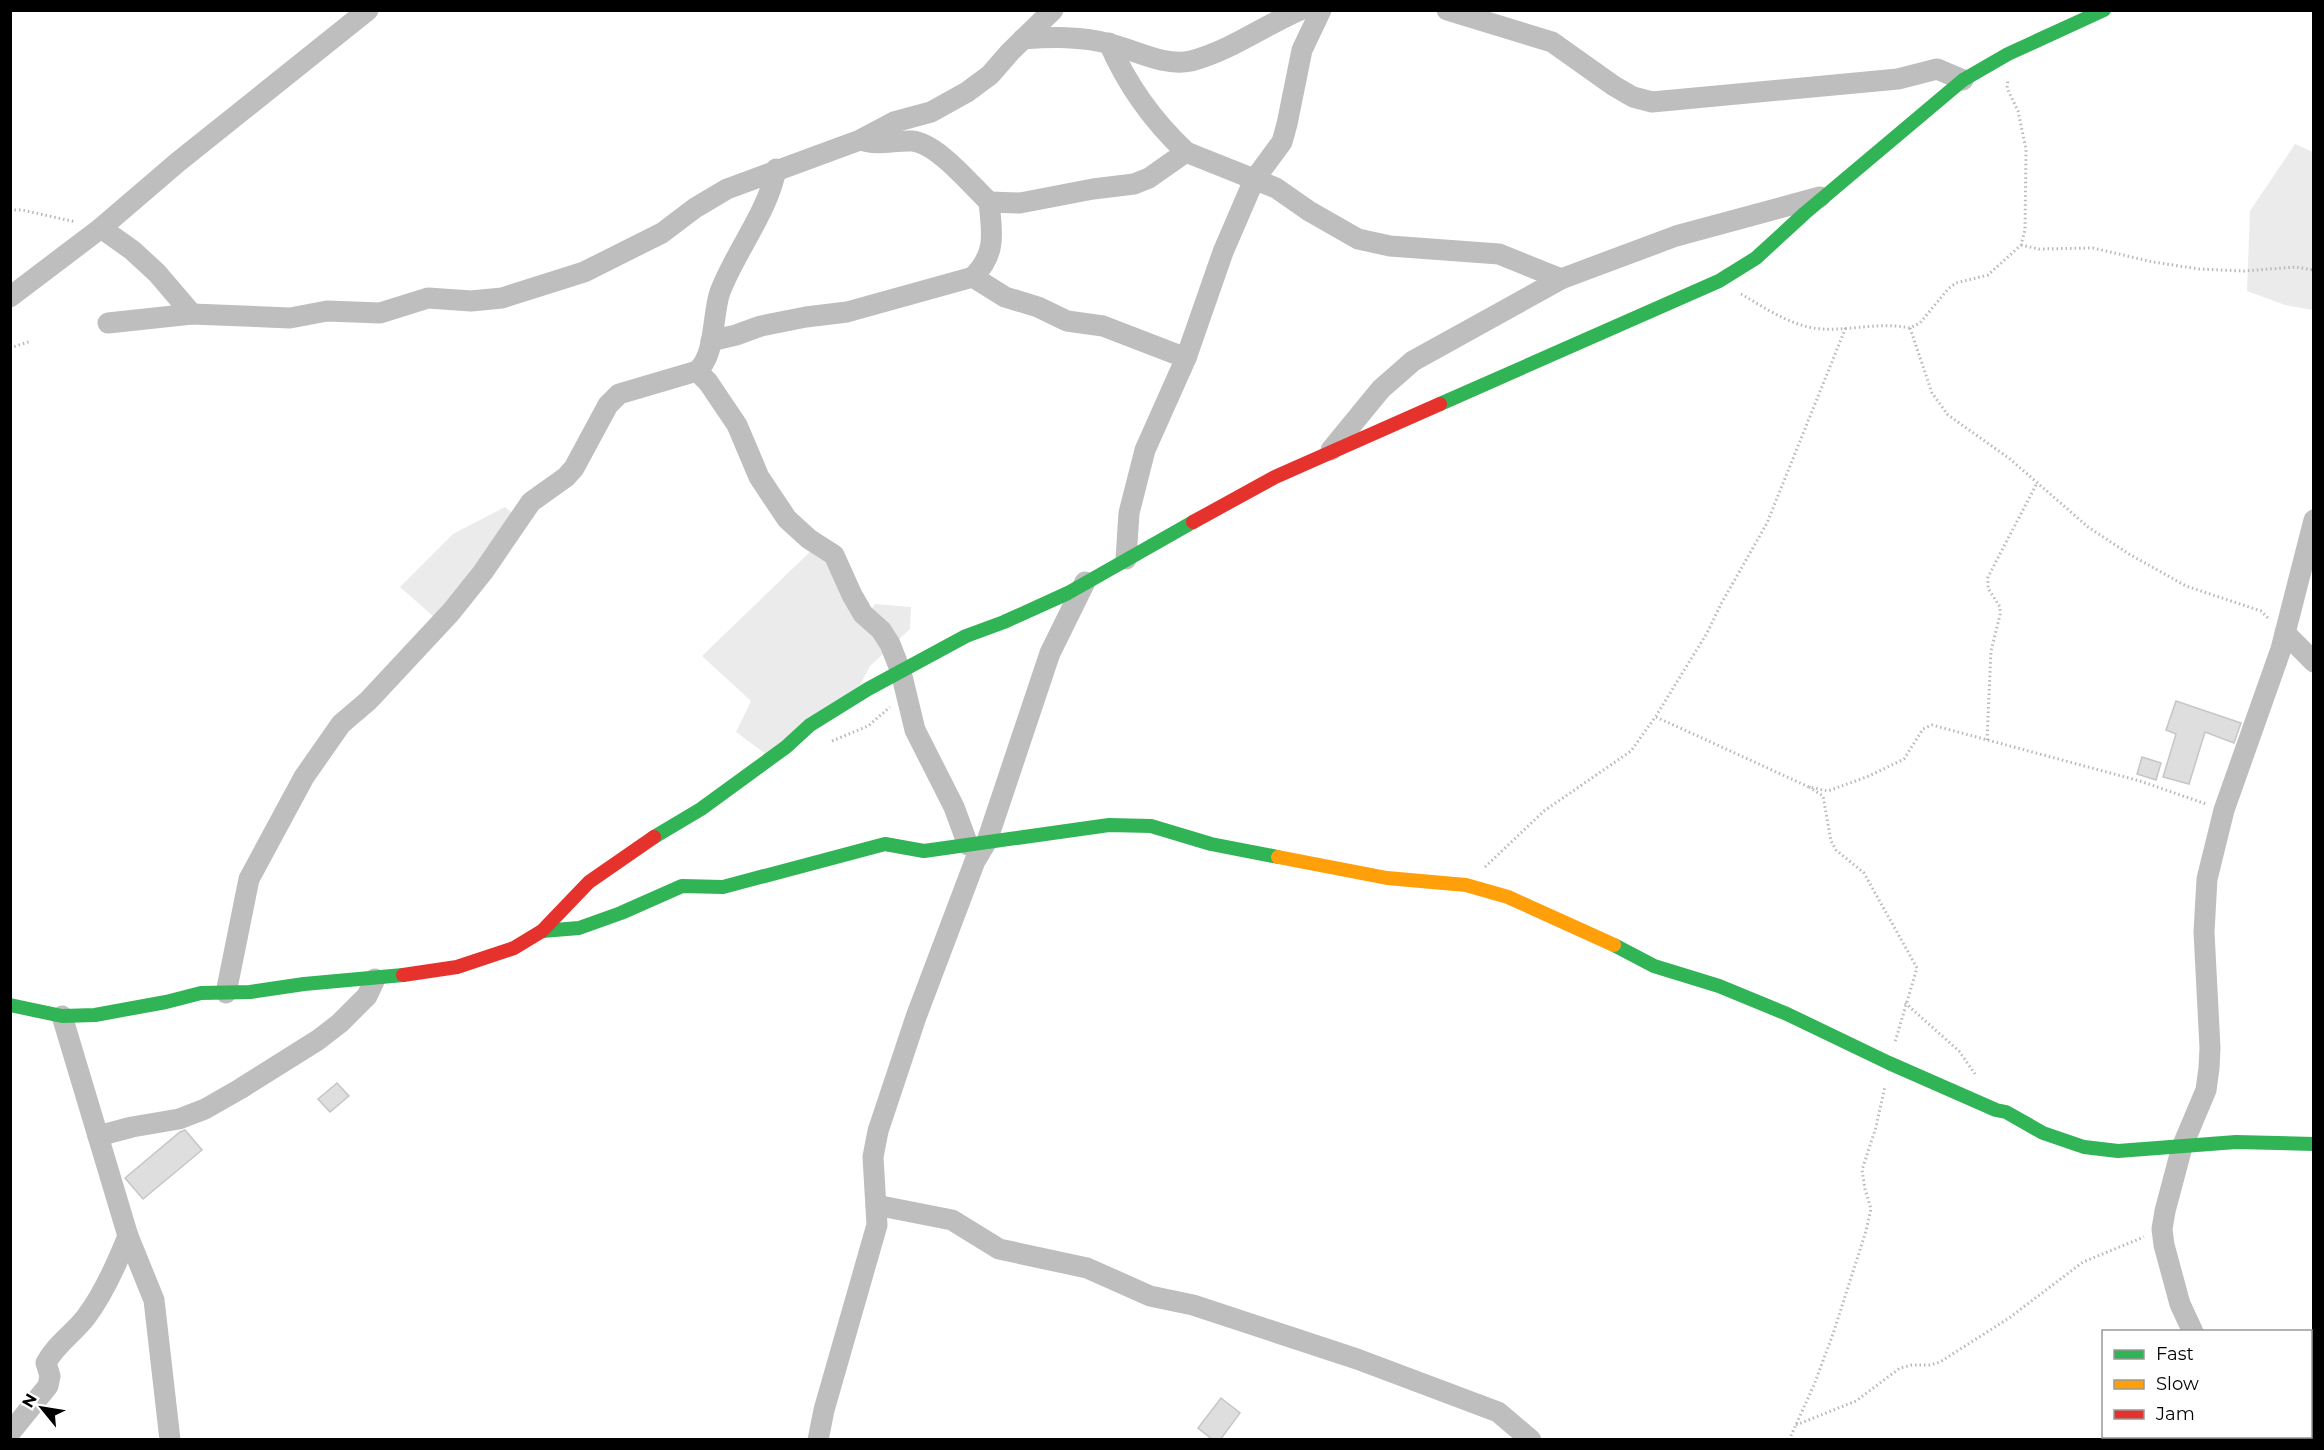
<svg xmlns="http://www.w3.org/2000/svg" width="2324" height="1450" font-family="Montserrat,sans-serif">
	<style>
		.green { fill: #ebebeb }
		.building { fill: #dedede; stroke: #c6c6c6; stroke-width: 1.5 }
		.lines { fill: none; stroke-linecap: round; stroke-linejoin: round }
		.path { stroke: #b9b9b9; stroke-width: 3; stroke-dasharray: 1.5 3; stroke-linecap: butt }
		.street { stroke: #bebebe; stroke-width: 21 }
		.fast { stroke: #30b455; stroke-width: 14 }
		.slow { stroke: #ff9f0a; stroke-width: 14 }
		.jam { stroke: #e5322d; stroke-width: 14 }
	</style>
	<rect width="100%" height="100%" fill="#fff"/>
	<g class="green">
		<polygon points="2295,144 2313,152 2313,310 2285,305 2247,291 2250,211"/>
		<polygon points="505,507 519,519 441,623 400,587 453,534"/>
		<polygon points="815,547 830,558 864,620 875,604 911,607 910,629 870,666 860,685 771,758 736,732 751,701 702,656"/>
	</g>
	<g class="building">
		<polygon points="2176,701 2241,723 2234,743 2205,732 2189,784 2163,777 2176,734 2166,730"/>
		<polygon points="2142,757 2161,763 2156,780 2137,774"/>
		<polygon points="337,1083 349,1096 330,1112 318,1099"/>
		<polygon points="185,1130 202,1150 143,1199 125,1178 180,1132"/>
		<polygon points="1221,1398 1240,1413 1220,1440 1213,1440 1198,1428"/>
	</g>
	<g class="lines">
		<g class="path">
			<polyline points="10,210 22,210 76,222"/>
			<polyline points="2021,245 2039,249 2093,248 2153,262 2199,269 2244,271 2296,267 2314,270"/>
			<path d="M1741 294C1764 307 1786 323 1813 328 1843 333 1876 321 1910 328L1920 323 1948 289 1956 283 1988 275 2021 245 2025 230 2026 149 2018 111 2007 88 2008 80"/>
			<polyline points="1910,328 1932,393 1948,415 2010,459 2088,527 2129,554 2186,586 2261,611 2268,618"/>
			<polyline points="10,348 31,341"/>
			<polyline points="1656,717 1809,787 1828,791 1869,776 1904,759 1923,729 1932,725 2140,781 2206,804"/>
			<polyline points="1987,740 1991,651 2000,615 2000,607 1988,588 1988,577 2037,483"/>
			<polyline points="832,741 868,726 890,707"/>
			<polyline points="1809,787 1823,796 1831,841 1836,850 1864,873 1917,968 1895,1042"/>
			<polyline points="1485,867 1544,811 1631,751 1656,716 1707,633 1721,604 1767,523 1846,327"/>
			<polyline points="1905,1003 1959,1051 1975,1074"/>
			<polyline points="1796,1425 1856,1401 1900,1368 1912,1365 1930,1365 1940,1362 2009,1318 2083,1262 2144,1237"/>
			<polyline points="1789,1440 1814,1385 1833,1334 1866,1231 1871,1209 1865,1189 1862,1170 1876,1127 1885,1086"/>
		</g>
		<g class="street">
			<polyline points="1447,10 1552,42 1614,86 1633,97 1652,102 1898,79 1937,69 1963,80"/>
			<path d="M1023 39C1052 37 1081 36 1110 44 1135 50 1164 67 1191 61 1230 51 1263 26 1300 10"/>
			<path d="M1109 43C1127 85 1153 121 1186 152"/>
			<path d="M861 140C878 146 895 140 912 141 937 143 971 185 989 202 992 233 997 253 973 277L1005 297 1038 307 1067 321 1103 326 1186 358"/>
			<polyline points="989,202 1020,203 1093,189 1134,184 1149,178 1186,152 1276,188 1309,211 1358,239 1390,246 1499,254 1561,279"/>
			<polyline points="101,228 132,250 157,273 192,314"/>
			<polyline points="10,297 101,228 178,162 368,10"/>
			<polyline points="108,323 192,314 290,318 327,311 380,313 428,298 471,301 502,298 584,272 662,233 695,208 727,189 860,140 894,122 931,112 967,92 990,75 1010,52 1053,10"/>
			<polyline points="711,341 736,335 761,326 806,317 847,312 973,277"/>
			<polyline points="697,371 708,382 737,425 759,477 787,519 809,539 834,555 852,595 863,614 881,630 890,644 901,672 915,730 954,807 968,845"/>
			<polyline points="1331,450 1381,389 1413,361 1561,279 1676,236 1820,197"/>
			<polyline points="1126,559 1129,513 1145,450 1186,358 1223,252 1254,180 1282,142 1287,124 1302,50 1321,10"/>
			<polyline points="2285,633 2314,662"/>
			<path d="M226 993 249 879 304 777 341 724 368 701 451 612 483 572 531 502 566 477 574 468 608 405 619 394 697 371C716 355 712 315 720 292 735 252 769 210 776 169"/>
			<polyline points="62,1016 128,1236 154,1300 170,1440"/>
			<polyline points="98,1136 132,1127 179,1119 205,1109 240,1089 318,1040 340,1023 367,996 375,979"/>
			<polyline points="876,1205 952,1220 999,1249 1087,1268 1150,1296 1193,1305 1357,1359 1498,1412 1531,1440"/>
			<polyline points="2193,1332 2180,1304 2164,1245 2162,1229 2165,1211 2182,1147 2206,1090 2209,1068 2210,1048 2204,932 2207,879 2224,810 2281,649 2314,520"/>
			<polyline points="2310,1418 2314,1415"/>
			<path d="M10 1433 48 1386 50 1376 46 1363C55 1345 74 1333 86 1317 102 1296 118 1261 128 1236"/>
			<polyline points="818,1440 824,1410 877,1225 873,1157 878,1131 916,1017 975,861 987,841 1050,653 1085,582"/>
			<polyline points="2221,1440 2222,1436"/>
			<polyline points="2285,1440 2288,1436"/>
		</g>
		<g class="fast">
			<polyline points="1440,404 1719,281 1756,258 1805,213 1963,80 2008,54 2104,10"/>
			<polyline points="654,837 701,809 786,747 810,725 868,689 966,636 1004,622 1068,593 1193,522"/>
			<polyline points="542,931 579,928 621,913 682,886 723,887 885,844 924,851 1109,825 1151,826 1211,844 1278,857"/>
			<polyline points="1614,945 1654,966 1719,986 1787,1014 1889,1063 1996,1110 2006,1112 2043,1133 2084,1147 2118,1151 2236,1142 2314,1144"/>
			<polyline points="10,1005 62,1016 95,1015 166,1002 201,993 250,992 304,984 403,975"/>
		</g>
		<polyline class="slow" points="1278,857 1387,878 1466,885 1508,897 1614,945"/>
		<g class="jam">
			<polyline points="1193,522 1275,477 1440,404"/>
			<polyline points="403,975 457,967 514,948 542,931 589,882 654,837"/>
		</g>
	</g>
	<rect width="2324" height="1450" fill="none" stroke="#000000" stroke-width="24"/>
	<rect x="2102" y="1330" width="210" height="108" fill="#ffffff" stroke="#999999" stroke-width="1.5"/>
	<rect x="2114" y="1350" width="30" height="9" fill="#30b455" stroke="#999999" stroke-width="1.5"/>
	<text x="2156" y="1360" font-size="18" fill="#000000">Fast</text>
	<rect x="2114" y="1380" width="30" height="9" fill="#ff9f0a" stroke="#999999" stroke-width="1.5"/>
	<text x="2156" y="1390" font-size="18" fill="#000000">Slow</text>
	<rect x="2114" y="1410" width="30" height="9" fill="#e5322d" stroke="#999999" stroke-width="1.5"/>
	<text x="2156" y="1420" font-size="18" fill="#000000">Jam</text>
	<g transform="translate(42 1408) rotate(300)" stroke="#ffffff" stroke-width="4.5" paint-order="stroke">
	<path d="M0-4.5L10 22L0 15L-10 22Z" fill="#000000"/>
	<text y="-9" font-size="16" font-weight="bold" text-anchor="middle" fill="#000000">N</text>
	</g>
</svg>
